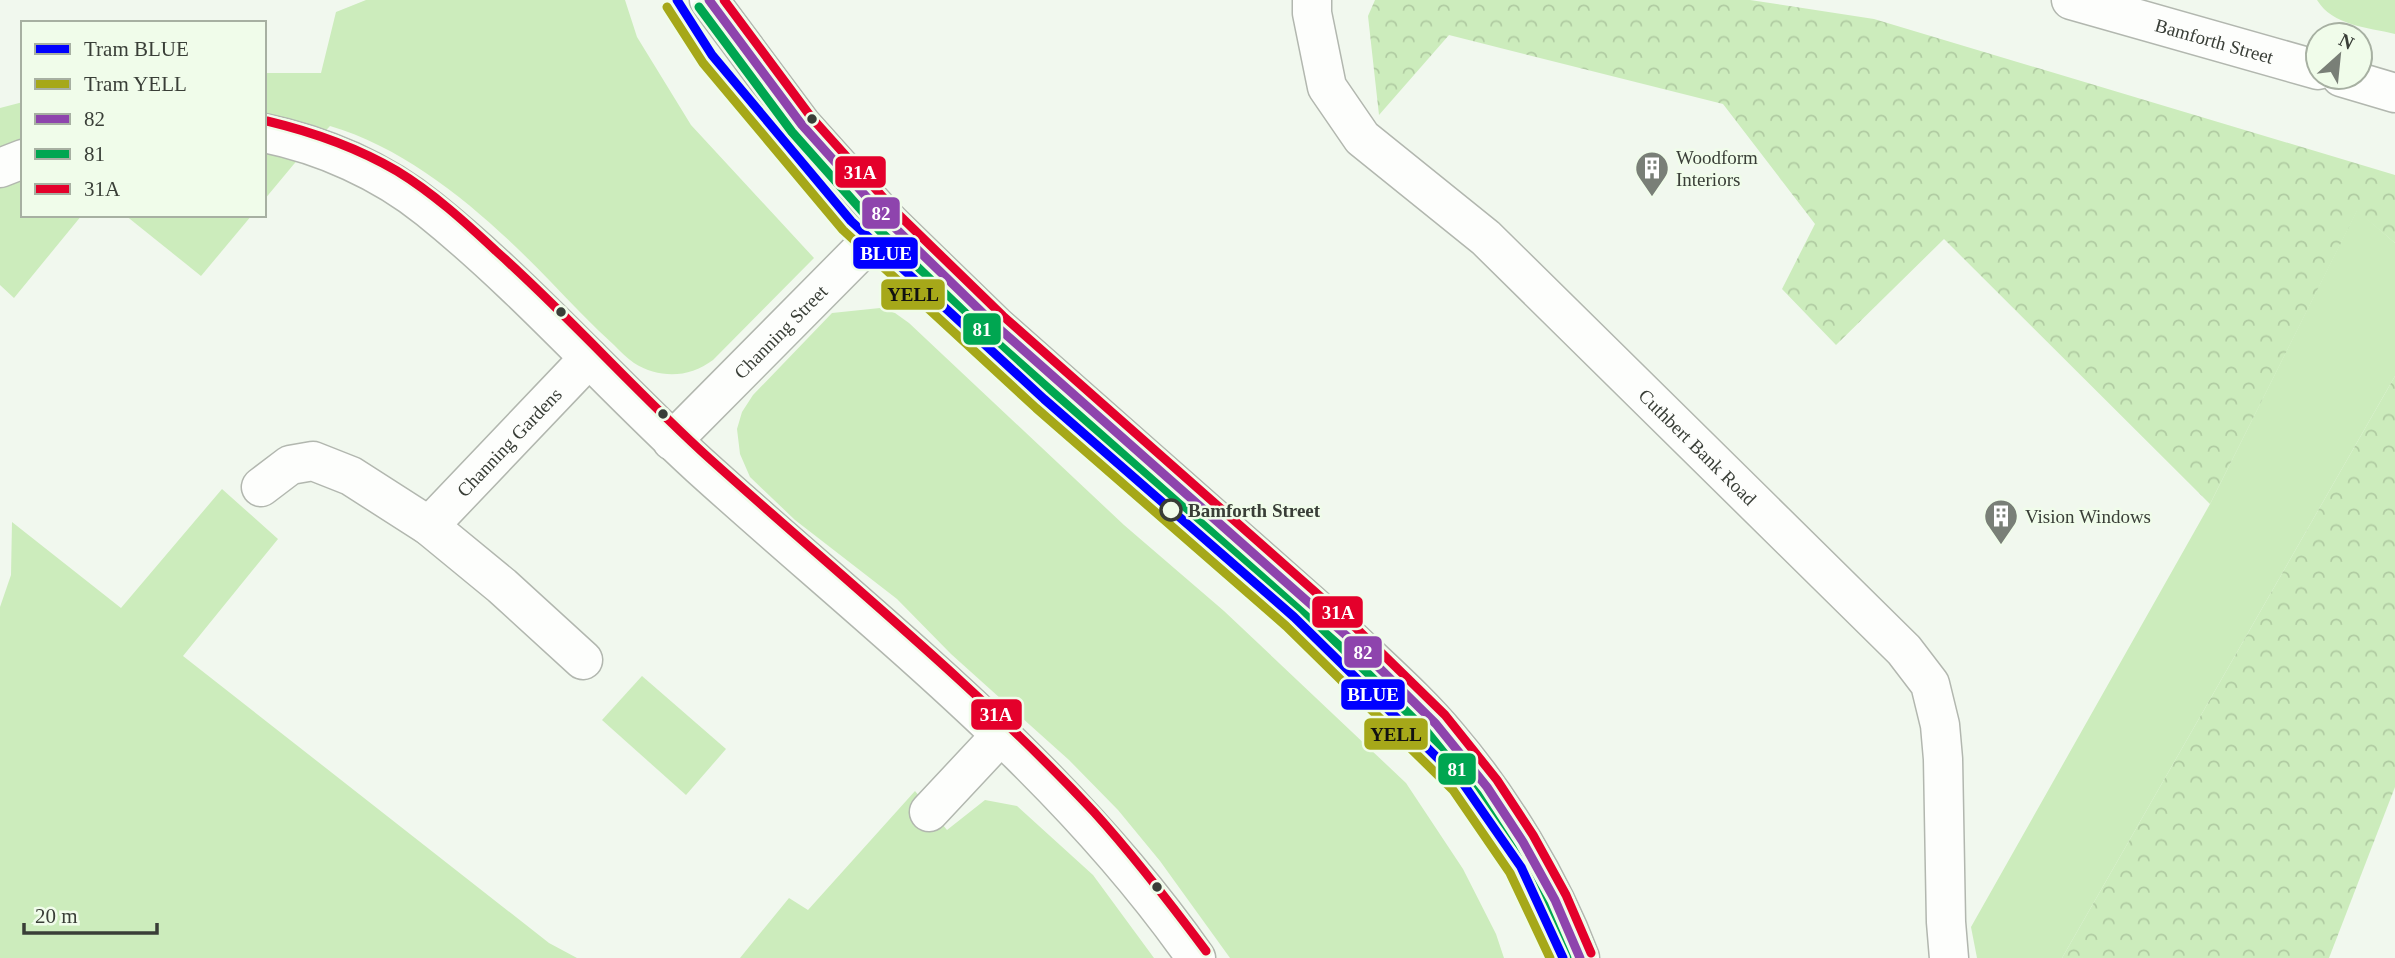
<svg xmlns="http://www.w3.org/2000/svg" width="2395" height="958" font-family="'Times New Roman',serif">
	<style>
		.green { fill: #ccecbc }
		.forest { fill: url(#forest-crowns) }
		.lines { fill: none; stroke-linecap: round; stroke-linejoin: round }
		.street-casing { stroke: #b2b7af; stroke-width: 41 }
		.secondary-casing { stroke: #b2b7af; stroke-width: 41 }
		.street { stroke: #fdfefc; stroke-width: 38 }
		.secondary { stroke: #fdfefc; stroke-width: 38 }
		.bus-1-casing { stroke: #f0fcea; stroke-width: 14 }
		.bus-2-casing { stroke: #f0fcea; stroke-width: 14 }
		.bus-3-casing { stroke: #f0fcea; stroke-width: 14 }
		.bus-1 { stroke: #8e44ad; stroke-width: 9 }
		.bus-2 { stroke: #00a651; stroke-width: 9 }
		.bus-3 { stroke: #e4002b; stroke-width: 9 }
		.tram-1-casing { stroke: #f0fcea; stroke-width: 14 }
		.tram-2-casing { stroke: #f0fcea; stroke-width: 14 }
		.tram-1 { stroke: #00f; stroke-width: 9 }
		.tram-2 { stroke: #a6a819; stroke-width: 9 }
		.bus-dot { fill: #393e37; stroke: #f0fcea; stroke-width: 2.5 }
		.stop-dot { fill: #f0fcea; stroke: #393e37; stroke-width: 3.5 }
		.labels { text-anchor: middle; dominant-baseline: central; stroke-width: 5; stroke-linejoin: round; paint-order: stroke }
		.street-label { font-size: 19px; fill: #393e37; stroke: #f0fcea }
		.poi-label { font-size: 19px; fill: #393e37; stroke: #f0fcea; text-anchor: start }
		.stop-label { font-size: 19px; font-weight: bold; fill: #393e37; stroke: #f0fcea; text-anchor: start }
		.line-badge { stroke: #f0fcea; stroke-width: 2.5 }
		.badge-label { font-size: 19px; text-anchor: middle; font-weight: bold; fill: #fff }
		.pale-badge-label { font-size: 19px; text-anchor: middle; font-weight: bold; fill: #111 }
	</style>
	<defs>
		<pattern id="forest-crowns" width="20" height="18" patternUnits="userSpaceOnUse" patternTransform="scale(1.75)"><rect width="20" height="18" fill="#ccecbc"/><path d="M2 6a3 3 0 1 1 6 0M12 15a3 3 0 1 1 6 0" fill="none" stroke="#b0cba2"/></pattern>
	</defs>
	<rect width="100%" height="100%" fill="#f1f8ee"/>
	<g class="green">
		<path d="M366 0H625L637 37 691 125 814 258 713 360C689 378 660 379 634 363 627 358 620 351 614 345 592 325 571 303 550 281 490 219 415 151 330 126L294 164 264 200V73H321L336 12Z"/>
		<path d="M2317 0H2395V34C2367 27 2333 26 2317 0Z"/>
		<polygon points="23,102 23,215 82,215 14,298 0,285 0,108"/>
		<polygon points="2357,210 2395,243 2395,376 2062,958 1977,958 1971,927 2210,504"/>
		<polygon points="125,215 252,215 201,276"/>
		<polygon points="880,308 895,313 909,323 1124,525 1224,611 1406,783 1463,869 1496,934 1504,958 1230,958 1160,861 1118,810 1069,760 951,654 897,599 795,520 750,477 740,454 737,429 742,412 753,395 832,313"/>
		<polygon points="222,489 278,539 183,656 549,943 577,958 0,958 0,607 11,575 12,522 121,608"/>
		<polygon points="642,676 726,749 686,795 602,720"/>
		<polygon points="915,791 947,830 985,800 1017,806 1093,875 1154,958 740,958 789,898 808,910"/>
	</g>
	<g class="forest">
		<polygon points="1375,0 1750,0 1874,19 2395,175 2395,243 2357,211 2210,504 1944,239 1836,345 1782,289 1815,224 1723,104 1449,35 1379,115 1368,16"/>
		<polygon points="2395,376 2395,787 2329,958 2062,958"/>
	</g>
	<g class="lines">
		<g class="street-casing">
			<g id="street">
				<path id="s1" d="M1312 0V13L1327 87 1362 138 1486 238 1904 650 1930 684 1940 725 1943 759 1946 922 1949 958"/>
				<path d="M264 133C323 145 382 171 429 209 526 287 608 382 700 466 872 622 1062 766 1196 958"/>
				<polyline points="0,168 23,159"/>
				<path id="s2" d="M672 441 889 222"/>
				<polyline points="261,487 290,465 313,461 351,476 429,526 502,586 583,660"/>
				<path id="s3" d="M429 526 589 358"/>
				<polyline points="929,812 1001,735"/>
			</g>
		</g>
		<g class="secondary-casing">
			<g id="secondary">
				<path d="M709 0 802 125 889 222 995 325 1349 638C1382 670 1418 701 1448 737 1501 799 1551 881 1580 958"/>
				<path id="s4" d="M2071 0 2318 70"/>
				<polyline points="2341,77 2395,93"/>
			</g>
		</g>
		<use href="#street" class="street"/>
		<use href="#secondary" class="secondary"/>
		<g class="bus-1-casing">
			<polyline id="bus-1" points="709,0 802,125 889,222 995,325 1349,638 1436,724 1487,787 1523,842 1555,900 1580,958"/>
		</g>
		<g class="bus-2-casing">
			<polyline id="bus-2" points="699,7 792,132 880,231 987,334 1341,647 1427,732 1477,794 1512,848 1544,905 1567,958"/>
		</g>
		<g class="bus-3-casing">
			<g id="bus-3">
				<polyline points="724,0 811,117 898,214 1003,316 1357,629 1445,715 1497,780 1533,835 1566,895 1591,953"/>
				<path d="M267 121C313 132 356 147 397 171 433 193 465 222 496 251 570 317 636 392 710 459 839 575 975 685 1094 812 1134 856 1170 903 1206 951"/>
			</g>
		</g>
		<use href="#bus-1" class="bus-1"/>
		<use href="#bus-2" class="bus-2"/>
		<use href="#bus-3" class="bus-3"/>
		<g class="tram-1-casing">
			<polyline id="tram-1" points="677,0 712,55 851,221 1044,399 1294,617 1462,782 1521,867 1563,958"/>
		</g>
		<g class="tram-2-casing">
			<polyline id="tram-2" points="667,7 703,63 843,230 1036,408 1286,626 1453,790 1510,873 1550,958"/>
		</g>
		<use href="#tram-1" class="tram-1"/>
		<use href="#tram-2" class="tram-2"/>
	</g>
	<defs>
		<g id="building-pin" transform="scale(1.75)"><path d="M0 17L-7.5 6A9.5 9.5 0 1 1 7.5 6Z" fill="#797f77" stroke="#f0fcea"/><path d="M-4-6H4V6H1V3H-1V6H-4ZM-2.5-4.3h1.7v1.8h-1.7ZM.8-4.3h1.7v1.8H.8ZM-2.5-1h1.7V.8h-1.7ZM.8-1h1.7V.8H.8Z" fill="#fff"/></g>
	</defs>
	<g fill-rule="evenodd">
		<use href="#building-pin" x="1652" y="168"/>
		<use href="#building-pin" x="2001" y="516"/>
	</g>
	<g class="bus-dot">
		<circle cx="812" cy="119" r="6"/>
		<circle cx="561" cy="312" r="6"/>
		<circle cx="663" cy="414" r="6"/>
		<circle cx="1157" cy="887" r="6"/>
	</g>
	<circle class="stop-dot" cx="1171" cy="510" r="10"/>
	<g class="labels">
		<g class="street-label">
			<text stroke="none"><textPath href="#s4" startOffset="149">Bamforth Street</textPath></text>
			<text stroke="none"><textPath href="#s2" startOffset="154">Channing Street</textPath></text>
			<text stroke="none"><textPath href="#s3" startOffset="116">Channing Gardens</textPath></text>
			<text stroke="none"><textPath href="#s1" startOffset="607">Cuthbert Bank Road</textPath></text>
		</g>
		<g class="poi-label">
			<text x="1676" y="157">Woodform<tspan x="1676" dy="22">Interiors</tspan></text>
			<text x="2025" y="516">Vision Windows</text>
		</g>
		<g class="stop-label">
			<text x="1188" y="510">Bamforth Street</text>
		</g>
	</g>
	<g class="line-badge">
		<rect x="834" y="155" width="53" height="34" rx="7" fill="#e4002b"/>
		<rect x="861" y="196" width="40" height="34" rx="7" fill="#8e44ad"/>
		<rect x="852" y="236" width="67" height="34" rx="7" fill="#00f"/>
		<rect x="880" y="278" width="66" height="33" rx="7" fill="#a6a819"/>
		<rect x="962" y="312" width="40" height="34" rx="7" fill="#00a651"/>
		<rect x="1311" y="595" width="53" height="34" rx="7" fill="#e4002b"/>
		<rect x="1343" y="635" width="40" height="34" rx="7" fill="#8e44ad"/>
		<rect x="1340" y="678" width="66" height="33" rx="7" fill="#00f"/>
		<rect x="970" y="698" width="53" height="33" rx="7" fill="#e4002b"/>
		<rect x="1363" y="717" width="66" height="34" rx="7" fill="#a6a819"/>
		<rect x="1437" y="752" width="40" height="34" rx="7" fill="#00a651"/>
	</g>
	<g class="badge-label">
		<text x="860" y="179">31A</text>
		<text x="881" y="220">82</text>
		<text x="886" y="260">BLUE</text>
		<text x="982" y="336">81</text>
		<text x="1338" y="619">31A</text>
		<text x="1363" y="659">82</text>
		<text x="1373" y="701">BLUE</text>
		<text x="996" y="721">31A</text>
		<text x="1457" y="776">81</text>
	</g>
	<g class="pale-badge-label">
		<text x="913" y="301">YELL</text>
		<text x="1396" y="741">YELL</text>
	</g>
	<rect x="21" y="21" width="245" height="196" fill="#f0fcea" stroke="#a7b0a2" stroke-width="2"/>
	<rect x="35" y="44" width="35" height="10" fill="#0000ff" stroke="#a7b0a2" stroke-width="2"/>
	<text x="84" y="56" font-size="21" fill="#393e37">Tram BLUE</text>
	<rect x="35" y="79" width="35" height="10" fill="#a6a819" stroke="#a7b0a2" stroke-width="2"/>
	<text x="84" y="91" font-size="21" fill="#393e37">Tram YELL</text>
	<rect x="35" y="114" width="35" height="10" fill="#8e44ad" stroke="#a7b0a2" stroke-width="2"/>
	<text x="84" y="126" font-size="21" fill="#393e37">82</text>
	<rect x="35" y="149" width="35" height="10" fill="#00a651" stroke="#a7b0a2" stroke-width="2"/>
	<text x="84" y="161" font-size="21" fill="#393e37">81</text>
	<rect x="35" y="184" width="35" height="10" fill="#e4002b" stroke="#a7b0a2" stroke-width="2"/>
	<text x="84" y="196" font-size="21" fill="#393e37">31A</text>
	<g transform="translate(2339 56) rotate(27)"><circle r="33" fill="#f0fcea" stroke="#a7b0a2" stroke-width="2"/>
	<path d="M0-5L12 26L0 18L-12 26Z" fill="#797f77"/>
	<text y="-10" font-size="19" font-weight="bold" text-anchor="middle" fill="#393e37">N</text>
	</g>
	<path d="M24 923v10h133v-10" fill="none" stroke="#393e37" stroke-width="3.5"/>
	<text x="35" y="923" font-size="21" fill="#393e37" stroke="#f0fcea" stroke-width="5" paint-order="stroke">20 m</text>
</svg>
